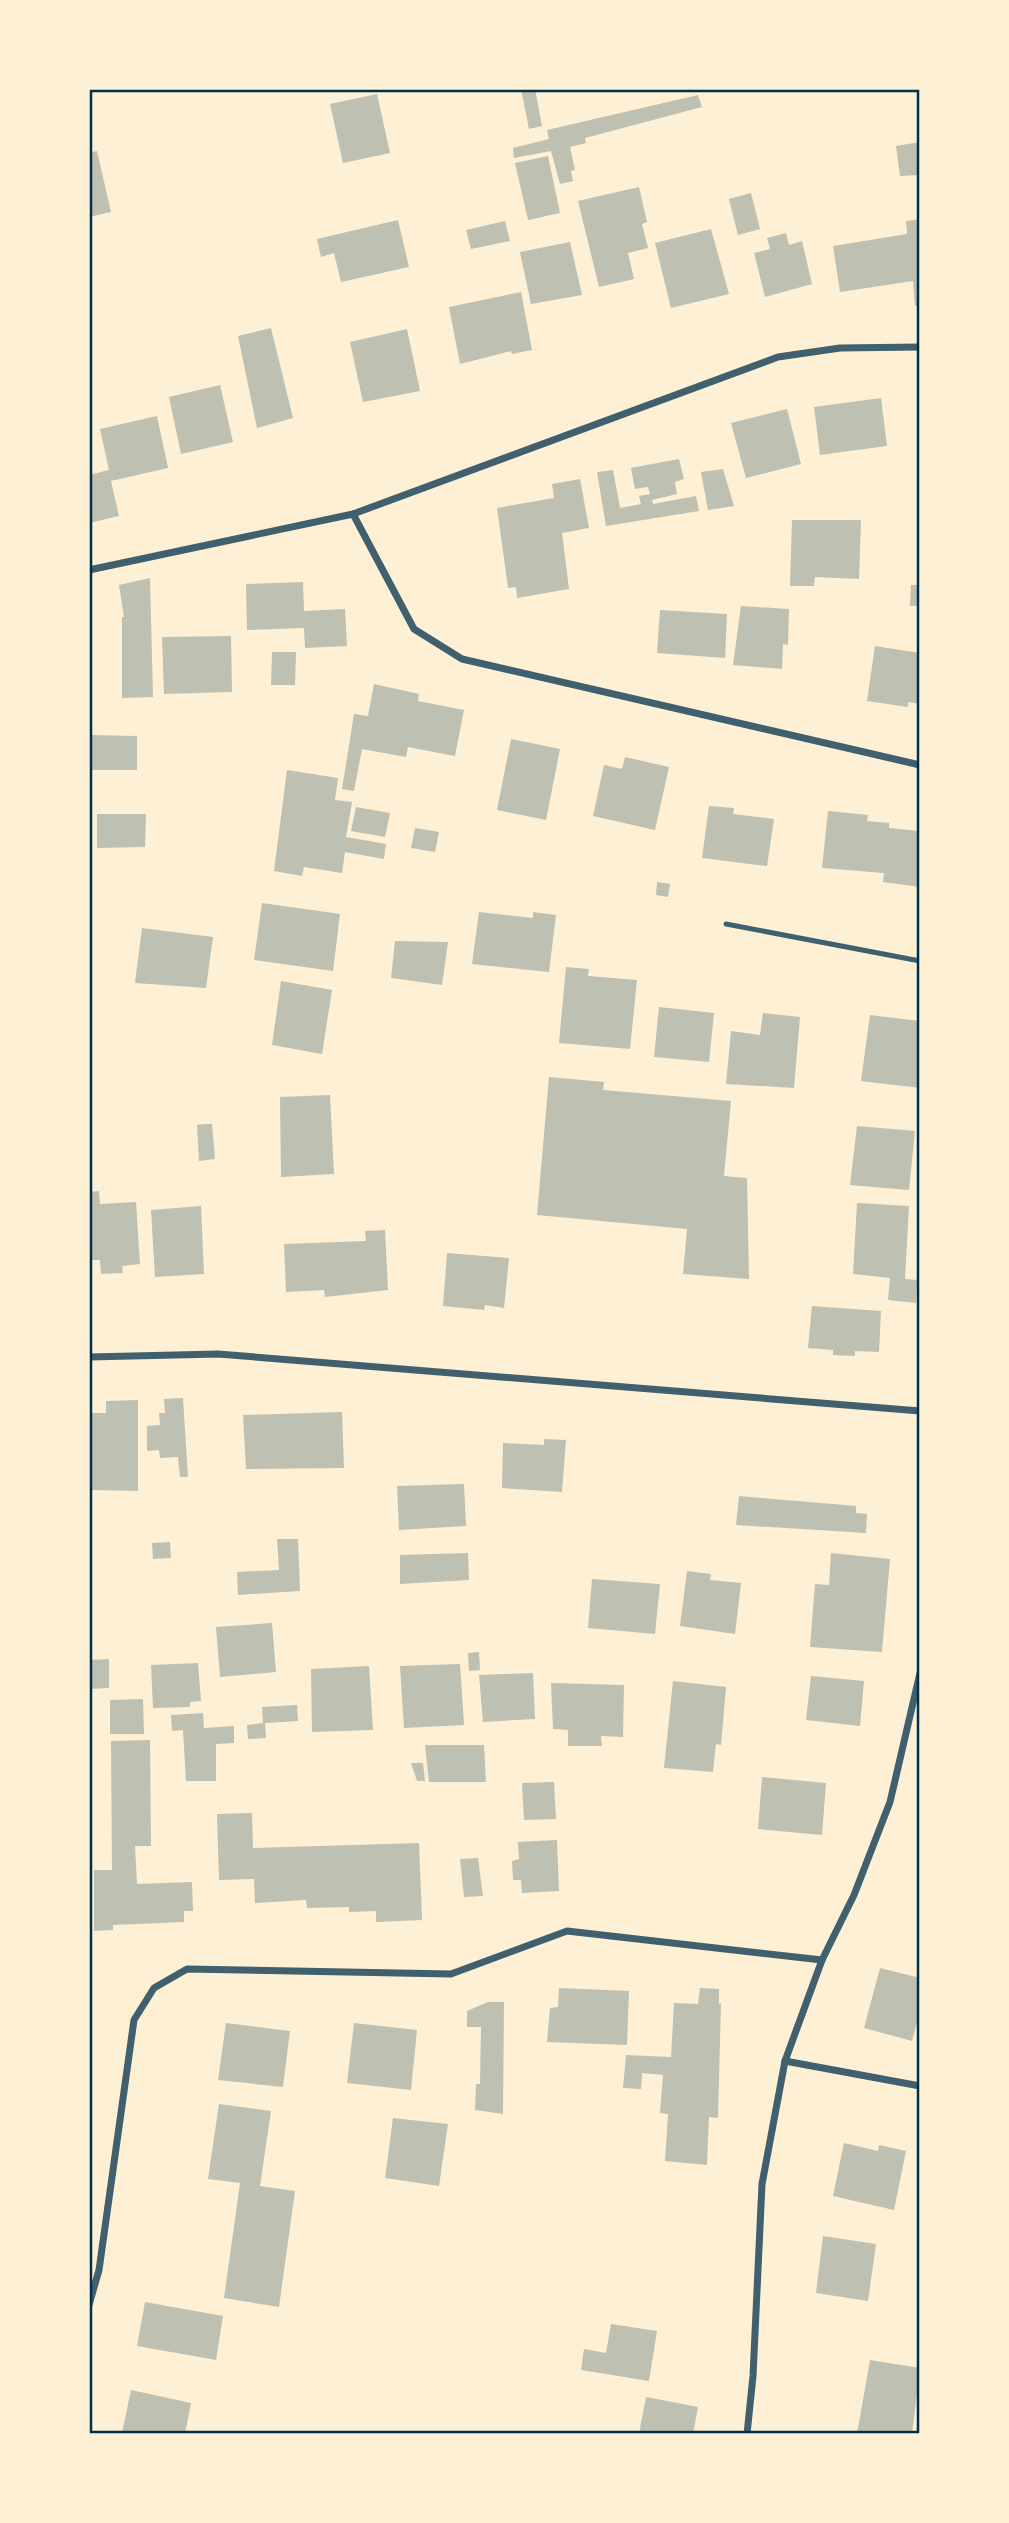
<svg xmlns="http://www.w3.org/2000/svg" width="1009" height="2523" font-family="'Times New Roman',serif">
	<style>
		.building { fill: #bec0b2 }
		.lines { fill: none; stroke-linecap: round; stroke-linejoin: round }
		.service { stroke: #3f606c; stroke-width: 5 }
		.minor { stroke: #3f606c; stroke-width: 7 }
		.neatline { fill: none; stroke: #003049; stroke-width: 2.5 }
	</style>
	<rect width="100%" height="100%" fill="#fdf0d5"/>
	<g class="building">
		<polygon points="521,89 535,89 542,126 529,129"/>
		<polygon points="377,94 390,153 343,163 330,104"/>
		<polygon points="698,95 702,107 585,138 586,143 570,147 575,170 571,171 573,181 560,184 551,151 514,158 513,148 549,139 547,130"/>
		<polygon points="920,142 920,175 900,176 896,146"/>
		<polygon points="97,151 111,212 89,217 89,153"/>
		<polygon points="548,156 560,213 528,220 515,163"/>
		<polygon points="639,187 647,222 642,224 648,248 628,253 634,279 599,287 578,201"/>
		<polygon points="751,193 760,229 738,235 729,199"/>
		<polygon points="920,219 920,306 915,306 913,281 840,292 833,246 907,234 906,221"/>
		<polygon points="398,220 409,267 341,282 334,253 321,257 317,239"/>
		<polygon points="505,221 510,241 471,249 466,230"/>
		<polygon points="711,229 729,294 671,308 655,243"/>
		<polygon points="786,233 789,245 802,241 812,284 765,297 754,253 770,249 767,238"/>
		<polygon points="570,242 582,295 531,304 520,252"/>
		<polygon points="521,292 532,350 512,354 511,351 460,364 449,307"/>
		<polygon points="271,328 293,418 257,428 238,336"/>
		<polygon points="407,329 420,391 363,402 350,342"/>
		<polygon points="220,385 233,442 181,454 169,397"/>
		<polygon points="881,398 887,446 820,455 814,407"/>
		<polygon points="787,409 801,464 746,478 731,423"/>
		<polygon points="157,416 168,468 111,481 119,516 89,523 89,475 109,470 100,429"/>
		<polygon points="679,459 684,479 675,482 677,494 652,500 653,504 696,496 699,511 606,526 597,472 613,470 620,508 641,504 639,496 650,494 648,487 635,489 631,468"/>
		<polygon points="723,469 734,506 708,510 701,472"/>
		<polygon points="580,479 589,528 562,533 569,589 517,598 516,587 508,588 497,508 554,498 552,484"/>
		<polygon points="792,520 861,520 859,579 815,577 814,586 790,586"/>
		<polygon points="150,578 153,697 122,698 122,617 124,617 119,585"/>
		<polygon points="303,582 304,611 345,609 347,646 305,648 304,628 247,630 246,584"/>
		<polygon points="911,585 920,585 920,606 910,606"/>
		<polygon points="741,606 789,609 788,645 783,644 782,669 733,665"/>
		<polygon points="660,610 727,614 725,658 657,653"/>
		<polygon points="231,636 232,692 164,694 162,637"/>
		<polygon points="875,646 920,653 920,704 908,702 908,707 867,701"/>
		<polygon points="272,652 296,652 295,685 271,685"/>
		<polygon points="374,684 419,694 418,701 464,710 455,756 408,747 406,757 362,749 354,791 342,789 354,714 368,716"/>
		<polygon points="91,735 137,736 137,770 90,770"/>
		<polygon points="511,739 560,749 546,820 497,810"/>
		<polygon points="625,757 669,767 655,830 593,816 604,765 622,769"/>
		<polygon points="287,770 338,778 335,800 352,802 346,837 386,844 384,859 345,852 342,873 304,867 302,876 274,871"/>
		<polygon points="709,806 734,808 733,814 774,819 767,866 702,858"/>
		<polygon points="356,807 390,813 385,837 351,831"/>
		<polygon points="828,811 868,815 867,821 889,823 889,828 920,831 920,887 883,882 884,873 822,868"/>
		<polygon points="97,814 146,814 145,847 97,848"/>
		<polygon points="415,828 439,832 435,852 411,848"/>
		<polygon points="657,882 670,884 668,897 656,895"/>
		<polygon points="262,903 340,914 333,971 254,960"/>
		<polygon points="479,912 533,918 533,912 556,915 549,972 472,964"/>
		<polygon points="142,928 213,937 206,988 135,983"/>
		<polygon points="395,941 448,942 442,985 391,978"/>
		<polygon points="566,967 589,969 588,976 637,980 630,1049 559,1043"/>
		<polygon points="281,981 332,990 322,1054 272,1045"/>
		<polygon points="659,1007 714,1013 709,1062 654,1057"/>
		<polygon points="763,1013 800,1017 794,1088 726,1084 731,1031 760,1035"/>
		<polygon points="870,1015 920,1021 920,1088 861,1081"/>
		<polygon points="549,1077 604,1082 603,1090 731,1101 724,1176 747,1178 749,1279 683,1274 687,1229 537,1215"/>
		<polygon points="330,1095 334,1174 281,1177 280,1097"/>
		<polygon points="205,1124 212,1124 215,1159 199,1161 197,1125"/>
		<polygon points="857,1126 915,1131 909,1190 850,1185"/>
		<polygon points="99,1191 100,1204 136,1202 140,1264 122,1266 123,1273 101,1274 100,1260 89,1260 89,1192"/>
		<polygon points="857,1203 909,1206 905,1279 917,1280 916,1303 888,1300 890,1278 853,1274"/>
		<polygon points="201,1206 204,1274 155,1277 151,1210"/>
		<polygon points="385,1230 388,1290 325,1297 324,1290 286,1292 284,1244 366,1241 365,1231"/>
		<polygon points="447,1253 509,1258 504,1308 485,1305 484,1310 443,1306"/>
		<polygon points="812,1306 881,1311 879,1352 855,1351 855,1356 833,1355 833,1350 808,1348"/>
		<polygon points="183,1398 188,1477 180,1477 178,1457 160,1458 159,1450 147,1451 147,1426 160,1425 159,1413 165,1413 164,1399"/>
		<polygon points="138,1400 138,1491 89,1490 89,1413 106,1413 106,1401"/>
		<polygon points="342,1412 344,1468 246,1469 243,1415"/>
		<polygon points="544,1439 566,1440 562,1492 502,1488 503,1443 544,1445"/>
		<polygon points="464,1484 466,1526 399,1530 397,1486"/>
		<polygon points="739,1496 856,1506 856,1513 867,1514 866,1533 736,1525"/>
		<polygon points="277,1539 298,1539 300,1591 238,1595 237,1572 279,1570"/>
		<polygon points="170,1542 171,1558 153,1559 152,1543"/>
		<polygon points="468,1553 469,1580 400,1584 400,1555"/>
		<polygon points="831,1553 890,1559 882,1652 810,1647 815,1584 829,1585"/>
		<polygon points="687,1571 711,1574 710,1580 741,1583 735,1634 680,1626"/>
		<polygon points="592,1579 660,1584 655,1634 588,1628"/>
		<polygon points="272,1623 276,1672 220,1677 216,1627"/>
		<polygon points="479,1652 480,1670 469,1671 468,1653"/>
		<polygon points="109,1659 109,1688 89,1689 89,1660"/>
		<polygon points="198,1663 201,1701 190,1702 190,1707 153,1708 151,1665"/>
		<polygon points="460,1664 464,1725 404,1728 400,1666"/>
		<polygon points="369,1666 373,1730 312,1732 311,1669"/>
		<polygon points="533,1673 535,1719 483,1722 479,1675"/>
		<polygon points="811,1676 864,1681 860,1726 806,1720"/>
		<polygon points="673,1681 726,1687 721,1745 716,1744 713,1772 664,1768"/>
		<polygon points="551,1683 624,1685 623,1737 601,1736 602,1746 568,1746 568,1730 553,1729"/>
		<polygon points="143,1699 144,1734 110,1734 110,1700"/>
		<polygon points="297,1705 298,1721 265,1723 266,1738 248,1739 247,1725 263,1723 262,1707"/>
		<polygon points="203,1713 204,1728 234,1726 234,1743 216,1744 216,1781 186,1781 183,1730 172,1731 171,1715"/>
		<polygon points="150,1740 151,1846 135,1846 137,1884 192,1882 193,1911 184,1911 184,1922 113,1925 113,1930 94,1931 94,1870 112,1870 111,1741"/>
		<polygon points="425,1745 484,1745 486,1782 429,1782"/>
		<polygon points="411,1763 423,1763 425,1781 417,1781"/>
		<polygon points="762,1777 826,1783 822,1835 758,1829"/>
		<polygon points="554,1782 556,1819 524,1820 522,1783"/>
		<polygon points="252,1813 253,1848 419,1843 422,1920 376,1922 376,1911 349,1912 349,1907 307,1908 306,1900 255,1903 254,1879 219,1880 217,1814"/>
		<polygon points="557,1840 559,1891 522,1893 521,1880 513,1880 512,1861 519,1859 518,1842"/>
		<polygon points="478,1858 483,1896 464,1897 460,1859"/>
		<polygon points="880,1968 920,1978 920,2011 912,2041 864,2028"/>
		<polygon points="559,1988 629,1991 627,2045 547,2042 550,2008 558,2007"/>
		<polygon points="700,1988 719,1989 719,2004 721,2003 718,2118 709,2117 707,2165 665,2161 668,2114 660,2113 663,2075 642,2073 641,2089 623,2088 626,2055 671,2057 674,2003 698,2004"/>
		<polygon points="488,2002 504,2002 503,2114 475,2110 476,2084 480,2084 481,2027 467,2027 467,2011"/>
		<polygon points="226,2023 290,2031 283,2087 218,2080"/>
		<polygon points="354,2023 417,2030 411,2090 347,2083"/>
		<polygon points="219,2104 271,2111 260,2186 295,2191 279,2307 224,2298 240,2183 208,2179"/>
		<polygon points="393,2118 448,2124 439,2186 385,2178"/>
		<polygon points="844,2143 878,2151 879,2145 906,2151 894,2210 833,2196"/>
		<polygon points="823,2236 876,2244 868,2301 816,2293"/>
		<polygon points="145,2302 223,2316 216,2360 137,2346"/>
		<polygon points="611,2324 657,2331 649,2381 581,2370 584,2349 606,2353"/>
		<polygon points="870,2360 920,2368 912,2434 857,2434"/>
		<polygon points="131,2390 191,2403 185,2434 122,2433"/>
		<polygon points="646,2397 698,2407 693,2434 639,2434"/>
	</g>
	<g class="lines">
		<polyline class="service" points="726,924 920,961"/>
		<g class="minor">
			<polyline points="353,514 414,629 462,659 920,765"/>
			<polyline points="89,570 353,514 778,357 840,348 920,347"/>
			<polyline points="89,1357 218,1354 920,1411"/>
			<polyline points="785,2061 920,2086"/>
			<polyline points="89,2305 99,2270 134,2020 154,1988 187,1969 451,1974 567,1931 822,1960 854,1895 890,1802 920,1673"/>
			<polyline points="747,2434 753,2376 762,2184 785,2061 822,1960"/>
		</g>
	</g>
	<rect width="1009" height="2523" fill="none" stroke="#fdf0d5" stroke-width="182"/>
	<rect x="91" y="91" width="827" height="2341" class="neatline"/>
</svg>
